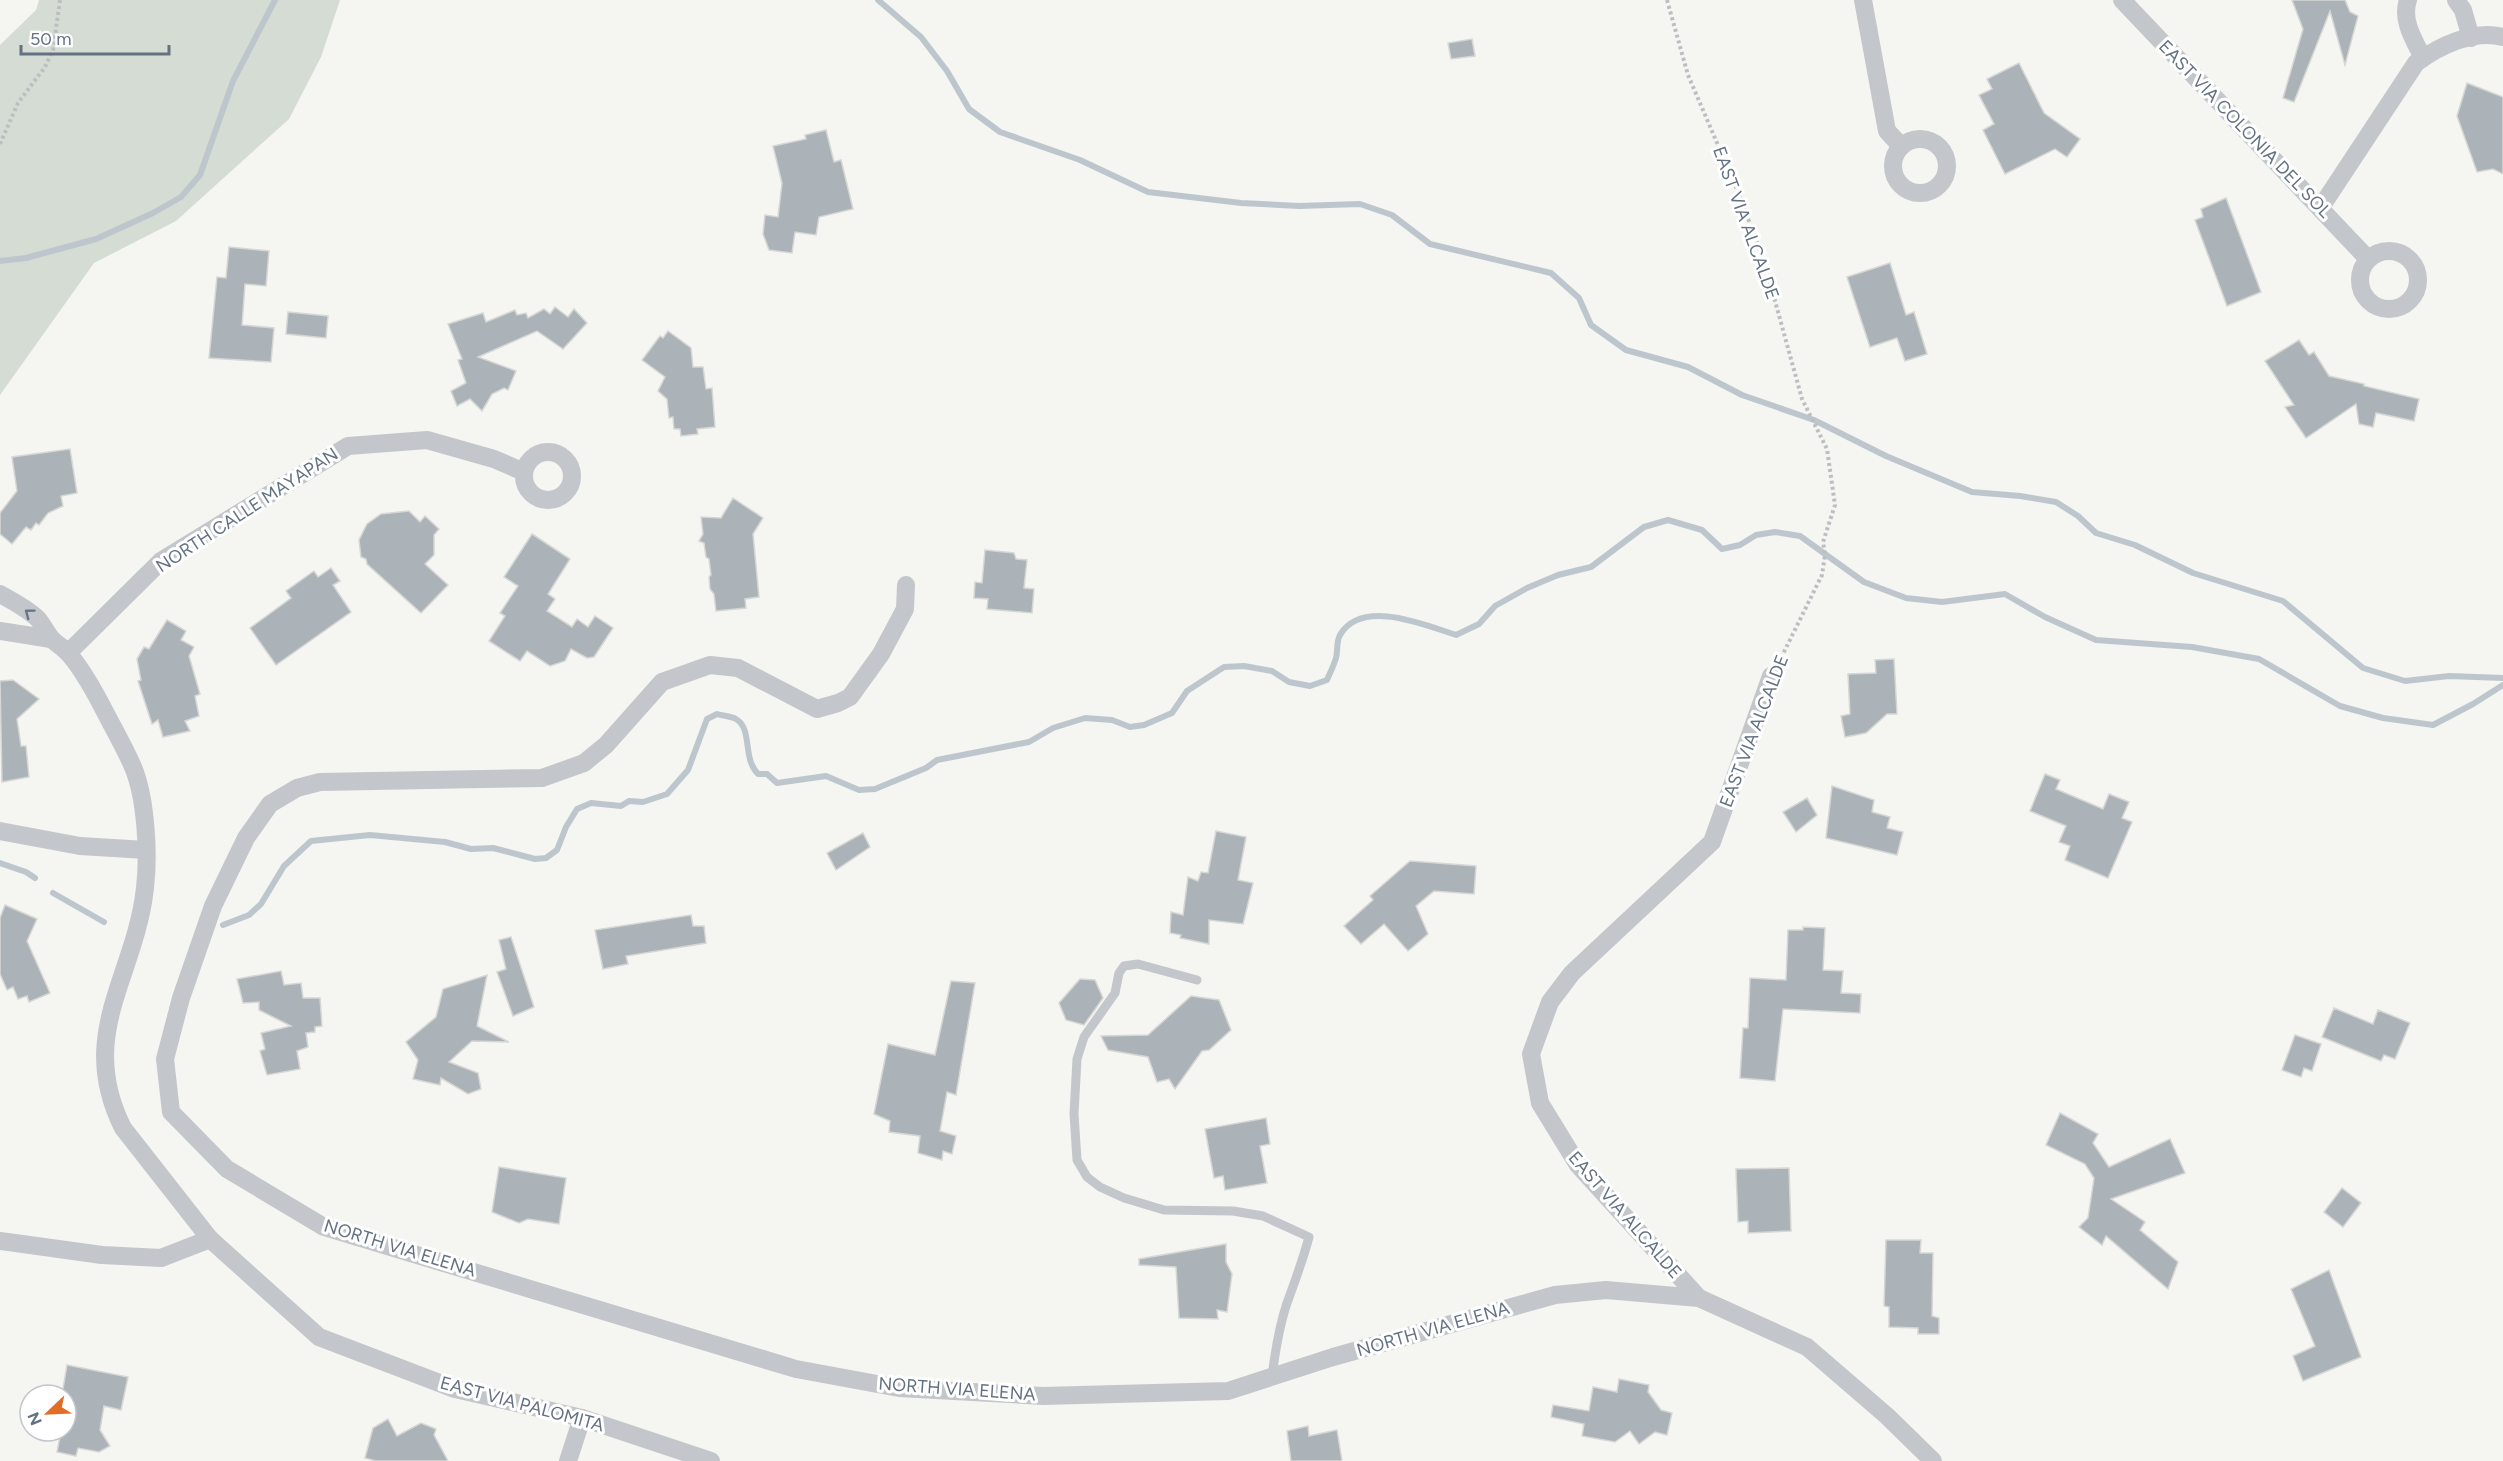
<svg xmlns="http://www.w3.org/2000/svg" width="2503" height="1461" font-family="Figtree,sans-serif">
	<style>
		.green { fill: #d5dcd3 }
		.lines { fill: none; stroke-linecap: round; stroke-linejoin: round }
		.stream { stroke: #bec6cd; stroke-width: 6 }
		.building { fill: #abb2b8; stroke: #d6d7d4; stroke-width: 1.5 }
		.path { stroke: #bdbec1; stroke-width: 4; stroke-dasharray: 3 3; stroke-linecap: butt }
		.lane { stroke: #c3c6ca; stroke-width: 9 }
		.street { stroke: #c3c6ca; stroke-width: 18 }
		.oneway { stroke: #697587 }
		.labels { text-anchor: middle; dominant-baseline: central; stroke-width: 6; stroke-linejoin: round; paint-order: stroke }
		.street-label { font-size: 18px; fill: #647183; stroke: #fff }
	</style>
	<rect width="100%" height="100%" fill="#f5f5f2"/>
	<polygon class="green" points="39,0 340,0 321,57 289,119 176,221 94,263 0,395 0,45 36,10"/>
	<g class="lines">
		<g class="stream">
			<polyline points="878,0 921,37 947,71 969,109 1000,132 1080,160 1148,192 1241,203 1299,206 1360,204 1392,215 1430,244 1551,273 1579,298 1591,325 1626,350 1688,367 1742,395 1814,420 1886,456 1972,492 2020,496 2056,502 2078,516 2096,533 2135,545 2193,573 2283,601 2363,668 2405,681 2449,676 2503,678"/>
			<polyline points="0,261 26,258 96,239 153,213 181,197 200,175 233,81 275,0"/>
			<polyline points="0,863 26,872 35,878"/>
			<polyline points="53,893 104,922"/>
			<path d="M223 925 249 915 261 904 284 866 311 841 370 835 445 842 471 849 493 848 535 859 546 858 557 850 566 827 577 809 591 803 621 806 629 801 643 802 667 794 688 770 707 719 717 714C723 716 731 716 736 719 753 729 742 758 758 774H767L777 783 826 776 859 790 875 789 926 768 937 760 1029 742 1053 728 1085 718 1112 720 1130 727 1144 725 1172 713 1187 691 1224 667 1244 666 1272 671 1289 682 1310 686 1327 680C1330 673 1334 665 1336 658 1338 651 1336 642 1340 635 1362 598 1425 625 1456 635L1479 624 1495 606 1527 588 1558 575 1591 567 1644 527 1668 520 1702 530 1722 549 1740 545 1756 535 1775 532 1800 536 1864 582 1906 598 1942 602 2005 594 2045 617 2096 640 2192 647 2259 659 2340 706 2383 718 2433 725 2473 704 2503 685"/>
		</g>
	</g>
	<g class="building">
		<polygon points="2292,0 2345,0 2350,12 2358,16 2345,65 2330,11 2294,102 2283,98 2303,29"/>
		<polygon points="1472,39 1475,56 1451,59 1448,43"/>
		<polygon points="2019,63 2044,113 2080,139 2067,157 2055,149 2005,174 1983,130 1994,124 1979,95 1992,89 1987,79"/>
		<polygon points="2467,83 2503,97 2503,174 2493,169 2477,172 2457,116"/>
		<polygon points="826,130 834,162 841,160 853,209 819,217 816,235 795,232 792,253 769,250 763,234 765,215 778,217 782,183 773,146 806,139 805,135"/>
		<polygon points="2226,198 2261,292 2227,306 2195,220 2203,217 2201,209"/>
		<polygon points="229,247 269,251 266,286 245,284 242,325 274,328 271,362 209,358 217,277 226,278"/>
		<polygon points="1890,263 1906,315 1914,312 1927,354 1905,361 1897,338 1870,347 1847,277"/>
		<polygon points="555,307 568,317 574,309 587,323 563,349 537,331 478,357 516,371 508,390 504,388 492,394 482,411 470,399 457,406 451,391 466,383 458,360 462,359 448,324 483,313 486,322 515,310 517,315 526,313 528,318 544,309 550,314"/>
		<polygon points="288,312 328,316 326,338 286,334"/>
		<polygon points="668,331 691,348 693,367 703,367 706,389 712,388 715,427 697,429 698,434 681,436 680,429 674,429 673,417 669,418 667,399 658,391 665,377 642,360 660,336 663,338"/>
		<polygon points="2299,340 2309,355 2314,352 2329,376 2364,384 2364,386 2419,399 2414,421 2376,413 2373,427 2359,424 2356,404 2306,438 2285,407 2294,405 2265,361"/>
		<polygon points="70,449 77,493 61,496 63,506 48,513 39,525 36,523 31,530 26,527 12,544 0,534 0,513 17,491 12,457"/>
		<polygon points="733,498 763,518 753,534 759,597 745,599 746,608 716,611 714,594 710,589 709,577 711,575 709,559 706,557 704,543 699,541 703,534 701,517 721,518"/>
		<polygon points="409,511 420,522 425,516 439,529 434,535 434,555 425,564 448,585 421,613 367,564 366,559 361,557 359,540 367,524 381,514"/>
		<polygon points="532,534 570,559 548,594 555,599 547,611 572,627 577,619 588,627 595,616 613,628 594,657 587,658 571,649 565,661 550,666 527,651 520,661 489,641 505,616 500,613 518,586 504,577"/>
		<polygon points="985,550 1014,553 1016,559 1027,560 1024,588 1034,589 1032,613 987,609 988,599 974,598 975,582 982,583"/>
		<polygon points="331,568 340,581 333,585 351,612 276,665 250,628 291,598 286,591 314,571 318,577"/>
		<polygon points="167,620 186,631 181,640 194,647 189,656 200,694 195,696 199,716 185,721 190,731 163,737 158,720 152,724 138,681 141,680 137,659 144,647 149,649"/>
		<polygon points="1894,659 1897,714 1887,714 1866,733 1845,737 1841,716 1850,714 1848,674 1876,673 1875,660"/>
		<polygon points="13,680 39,699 17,719 21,746 26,746 29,777 2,782 0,681"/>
		<polygon points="2045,774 2060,780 2056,789 2103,809 2109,794 2129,802 2122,818 2132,822 2108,878 2065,860 2070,846 2059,842 2066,826 2030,811"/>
		<polygon points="1832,786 1874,800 1872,812 1890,817 1887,828 1903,832 1897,855 1826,838"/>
		<polygon points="1807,798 1817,815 1796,832 1783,812"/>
		<polygon points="1216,831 1246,837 1238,880 1253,883 1243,924 1209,920 1209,944 1180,938 1181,935 1170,933 1171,912 1183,915 1188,877 1198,881 1201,872 1208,873"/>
		<polygon points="863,833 870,847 836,870 827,853"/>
		<polygon points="1410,861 1476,866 1474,894 1434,891 1416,906 1428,934 1408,951 1384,924 1361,944 1344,926 1373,900 1370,896"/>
		<polygon points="5,905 37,919 27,941 50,993 29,1002 27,996 18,999 13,987 7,990 0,974 0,918"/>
		<polygon points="691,915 693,926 704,926 706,943 626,956 628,964 603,969 595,930"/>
		<polygon points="1803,927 1825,928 1823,970 1843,971 1841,993 1861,994 1860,1013 1783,1009 1775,1081 1740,1078 1743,1028 1748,1028 1750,978 1786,980 1788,930 1803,930"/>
		<polygon points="511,937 534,1007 513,1016 497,972 506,969 499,940"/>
		<polygon points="281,971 284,985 301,983 303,998 320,998 322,1026 315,1027 315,1032 306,1033 308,1047 297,1051 300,1069 267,1075 260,1051 265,1049 261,1033 291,1026 259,1010 259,1002 243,1003 237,979"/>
		<polygon points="487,975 477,1026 509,1042 472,1041 449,1062 478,1073 481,1089 468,1094 441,1078 440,1085 413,1079 418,1060 406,1042 436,1017 443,989"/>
		<polygon points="1080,979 1095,980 1103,998 1084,1025 1066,1020 1059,1003"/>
		<polygon points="951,981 975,983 956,1095 947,1092 940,1131 956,1136 952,1154 943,1151 942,1160 918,1153 920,1136 889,1132 890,1121 874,1114 888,1044 935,1055"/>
		<polygon points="1191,996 1219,1000 1231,1030 1209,1050 1202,1051 1175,1089 1169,1079 1157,1082 1148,1057 1108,1050 1101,1036 1148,1035"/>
		<polygon points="2334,1008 2373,1024 2378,1010 2410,1023 2395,1059 2384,1055 2381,1061 2322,1037"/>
		<polygon points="2295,1035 2321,1044 2312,1071 2304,1068 2301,1077 2282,1070"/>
		<polygon points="2060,1113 2098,1134 2093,1143 2109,1167 2170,1139 2185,1173 2111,1199 2145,1222 2140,1230 2178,1262 2168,1289 2106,1236 2102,1245 2079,1227 2088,1218 2094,1178 2085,1164 2046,1145"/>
		<polygon points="1266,1118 1270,1144 1260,1146 1267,1183 1225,1190 1223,1176 1214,1178 1205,1129"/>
		<polygon points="499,1167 566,1178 559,1224 528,1219 519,1223 492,1212"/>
		<polygon points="1789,1168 1791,1231 1748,1233 1748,1221 1738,1222 1736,1169"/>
		<polygon points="2342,1188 2361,1203 2343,1227 2324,1212"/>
		<polygon points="1886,1240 1921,1240 1920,1253 1933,1253 1932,1316 1939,1318 1939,1334 1918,1334 1918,1328 1889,1327 1889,1307 1884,1306"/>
		<polygon points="1226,1244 1226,1262 1232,1274 1227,1312 1217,1310 1218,1319 1179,1318 1176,1267 1139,1265 1139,1259"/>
		<polygon points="2329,1270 2361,1357 2303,1381 2293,1356 2315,1346 2291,1289"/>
		<polygon points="67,1365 128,1377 121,1410 104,1406 100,1430 110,1446 99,1452 78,1448 76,1456 57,1452 61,1431 66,1431 66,1395 62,1395"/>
		<polygon points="1619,1379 1649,1385 1648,1392 1661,1410 1672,1413 1667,1435 1655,1432 1639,1444 1630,1431 1615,1442 1582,1436 1584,1424 1551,1417 1553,1405 1589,1411 1593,1387 1617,1392"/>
		<polygon points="388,1419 397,1436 421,1423 436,1429 434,1435 448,1461 376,1461 365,1458 373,1428"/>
		<polygon points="1308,1426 1309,1436 1337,1430 1342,1461 1291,1461 1287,1431"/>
	</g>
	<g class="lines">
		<g class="path">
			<polyline points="1667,0 1688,75 1738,192 1764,261 1802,399 1827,449 1835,505 1823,542 1825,555 1822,575 1780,660"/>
			<polyline points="0,144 18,103 45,67 53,50 60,0"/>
		</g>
		<path class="lane" d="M1197 980 1138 964 1124 966 1119 973 1115 993 1084 1037 1077 1059 1074 1114 1077 1160 1087 1177 1100 1187 1124 1198 1164 1210 1233 1211 1263 1216 1309 1237C1303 1260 1295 1281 1287 1303 1279 1327 1275 1352 1272 1377"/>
		<g class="street">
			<polyline points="1863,0 1887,131 1901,146"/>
			<polyline points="2122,0 2368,259"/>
			<path d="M2408 0C2401 20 2414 40 2423 58"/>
			<polyline points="2456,0 2463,10 2471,38"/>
			<circle cx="1920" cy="166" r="27"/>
			<path d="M2321 207 2416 63C2439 46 2474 29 2503 37"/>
			<circle cx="2389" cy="280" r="29"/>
			<circle cx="548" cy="476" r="24"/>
			<polyline points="906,585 905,609 881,654 850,697 838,703 817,709 738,668 710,665 662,682 606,745 584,763 542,778 320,782 297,788 270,804 246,838 213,906 181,998 165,1059 171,1112 227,1169 324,1227 796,1369 899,1388 1043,1396 1228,1391 1333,1357 1555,1295 1606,1290 1699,1298 1807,1347 1887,1416 1933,1461"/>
			<path d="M0 594C13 601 28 609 38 619 43 625 46 632 51 638 56 644 63 647 68 653 81 667 93 689 102 706 112 726 124 746 133 767 146 798 149 854 145 888 135 978 76 1034 123 1128L210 1239 319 1337 455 1389 582 1418 711 1461"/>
			<polyline points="0,631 51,639"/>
			<polyline points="68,653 161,561 348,446 427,440 494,459 524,472"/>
			<polyline points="0,831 80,846 146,850"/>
			<polyline points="0,1241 102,1255 161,1258 210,1239"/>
			<polyline points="1699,1298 1578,1165 1540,1103 1531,1054 1550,1002 1572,973 1712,842 1771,676"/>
			<polyline points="568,1461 582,1418"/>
		</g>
	</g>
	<defs><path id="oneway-chevron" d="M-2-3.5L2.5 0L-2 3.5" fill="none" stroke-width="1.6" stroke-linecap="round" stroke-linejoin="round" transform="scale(1.5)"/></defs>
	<use class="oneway" href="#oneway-chevron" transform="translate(29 613) rotate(-143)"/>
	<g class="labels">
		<g class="street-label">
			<text transform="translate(2245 129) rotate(46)">EAST VIA COLONIA DEL SOL</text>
			<text transform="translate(1746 223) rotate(70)">EAST VIA ALCALDE</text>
			<text transform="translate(247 510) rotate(-33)">NORTH CALLE MAYAPAN</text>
			<text transform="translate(1754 731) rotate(-69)">EAST VIA ALCALDE</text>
			<text transform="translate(1625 1215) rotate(49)">EAST VIA ALCALDE</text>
			<text transform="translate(400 1248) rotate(17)">NORTH VIA ELENA</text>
			<text transform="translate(1433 1329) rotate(-16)">NORTH VIA ELENA</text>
			<text transform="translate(957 1389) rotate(4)">NORTH VIA ELENA</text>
			<text transform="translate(522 1404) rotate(15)">EAST VIA PALOMITA</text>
		</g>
	</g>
	<g transform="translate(48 1413) rotate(247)"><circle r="28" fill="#ffffff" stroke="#c1c6cd" stroke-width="1.5"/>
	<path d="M0-4.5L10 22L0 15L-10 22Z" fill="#e26d25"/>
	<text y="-9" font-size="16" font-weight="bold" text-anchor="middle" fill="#647183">N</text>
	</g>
	<path d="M21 45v9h148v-9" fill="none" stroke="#647183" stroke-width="3"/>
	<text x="30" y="45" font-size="18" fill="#647183" stroke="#ffffff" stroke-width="4.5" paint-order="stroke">50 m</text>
</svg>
